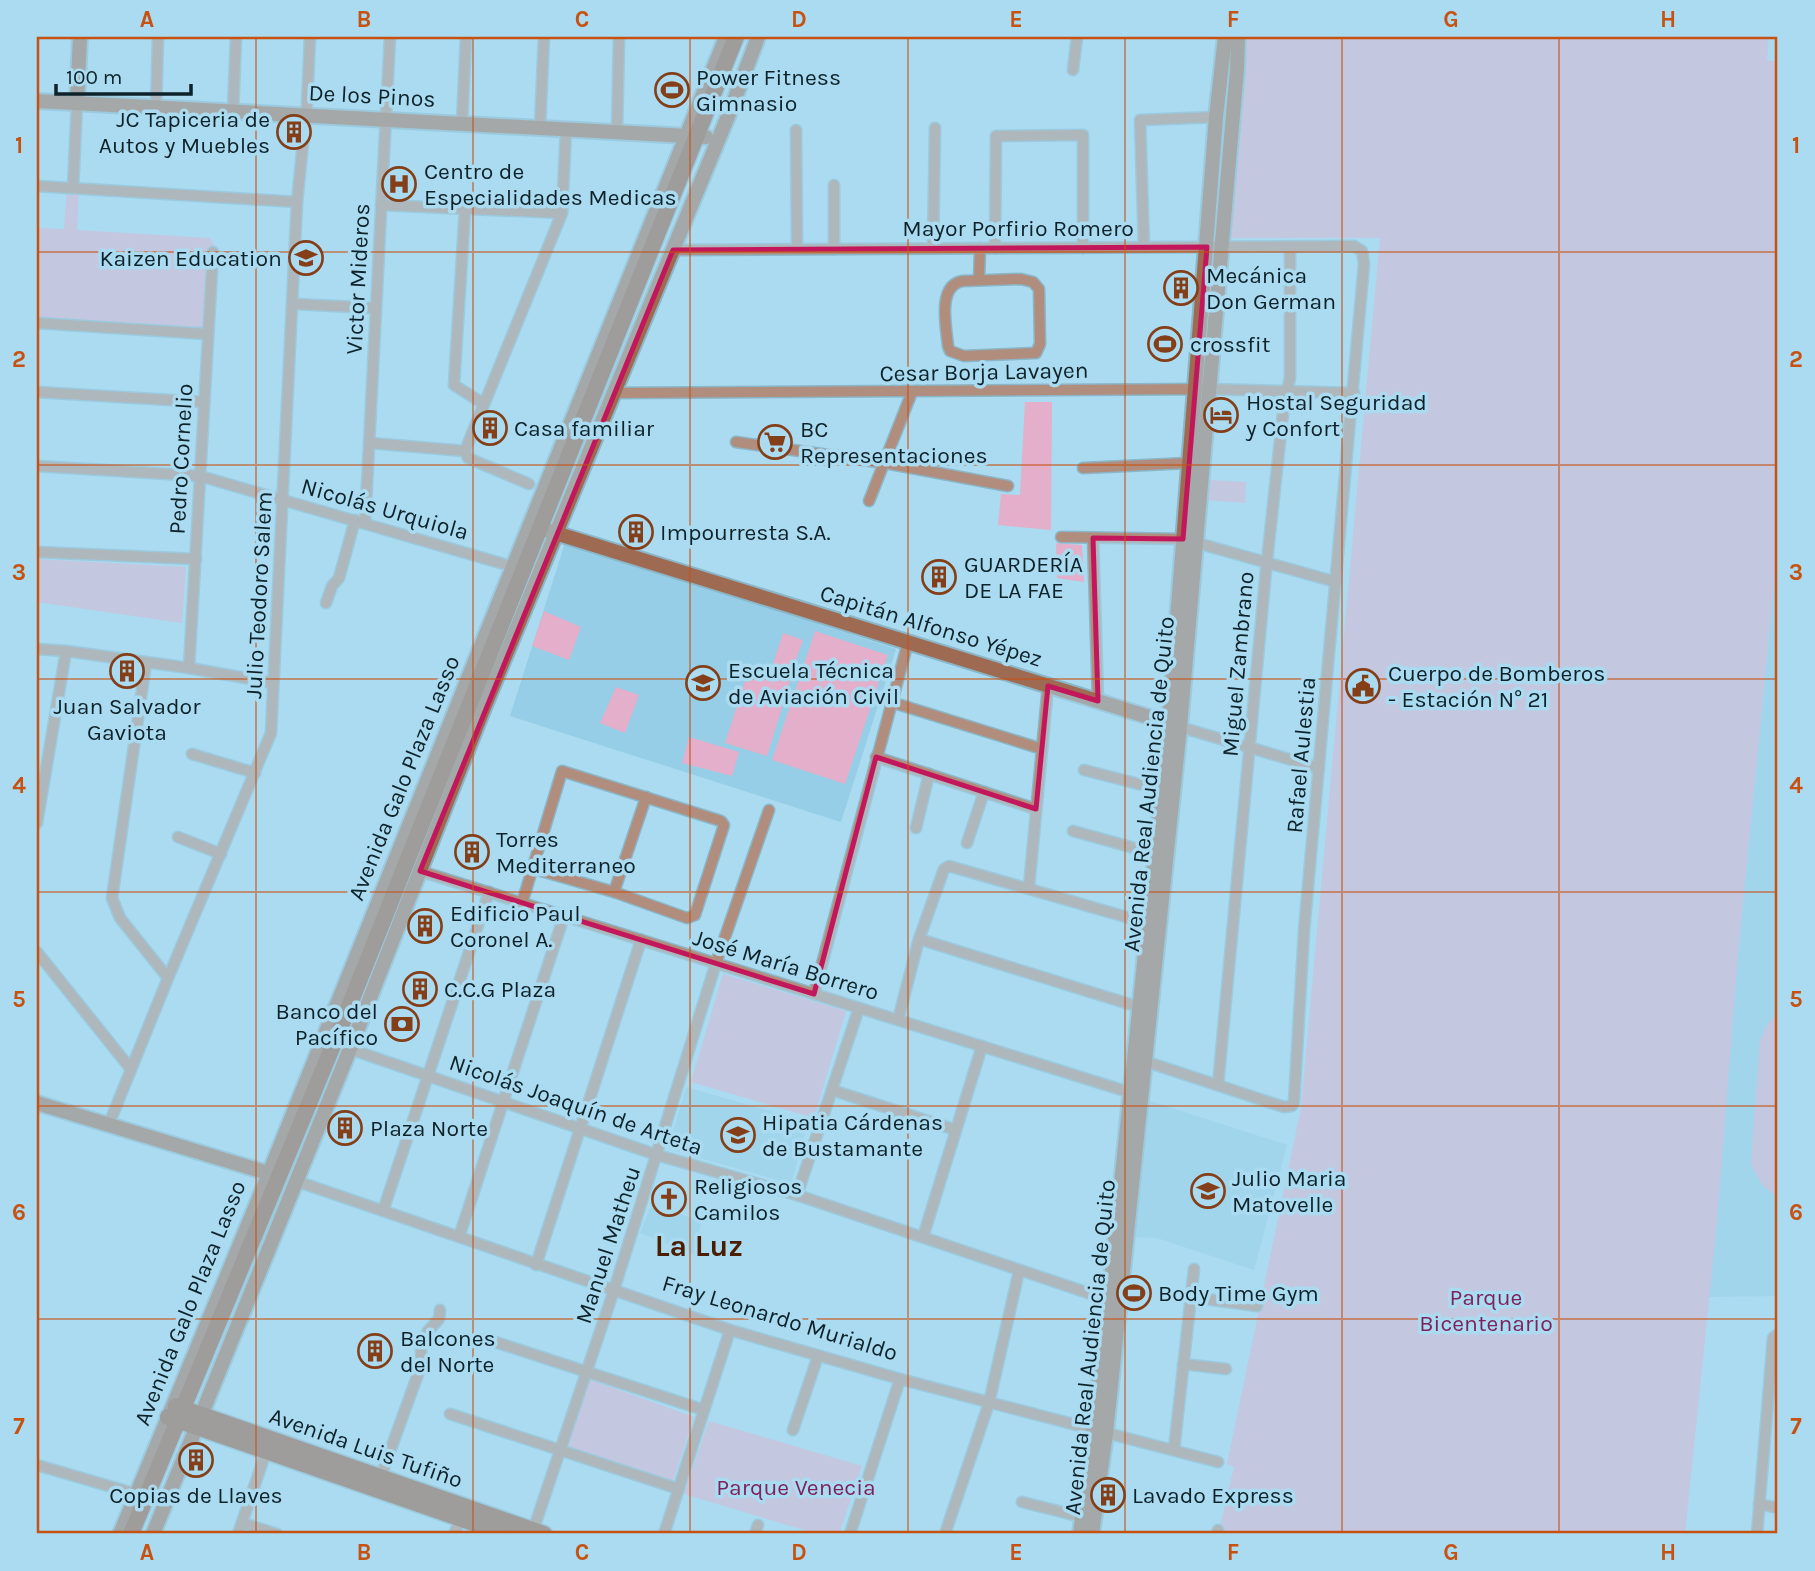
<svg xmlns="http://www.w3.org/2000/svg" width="1815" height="1571" font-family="Karla,sans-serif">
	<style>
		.built { fill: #95cee6 }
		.green { fill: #e3afca }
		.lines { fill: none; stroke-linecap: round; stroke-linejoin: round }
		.street-casing { stroke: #8bb6c8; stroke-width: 13 }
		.secondary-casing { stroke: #8bb6c8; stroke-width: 18 }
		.primary-casing { stroke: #8bb6c8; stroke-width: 19 }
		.street { stroke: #b18d7d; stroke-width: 10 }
		.secondary { stroke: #9e6b52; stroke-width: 14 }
		.primary { stroke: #905233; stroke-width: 16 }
		.marked { fill: none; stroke: #c2185b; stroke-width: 5; stroke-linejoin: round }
		.grid { fill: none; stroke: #c75110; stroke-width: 2; stroke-opacity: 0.55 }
		.labels { text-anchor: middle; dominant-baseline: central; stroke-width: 7; stroke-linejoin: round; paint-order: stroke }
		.poi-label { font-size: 23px; fill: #0e222a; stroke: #aadbf0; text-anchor: start }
		.street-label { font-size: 23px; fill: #0e222a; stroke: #aadbf0 }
		.park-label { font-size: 23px; fill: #7f225c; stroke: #aadbf0 }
		.district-label { font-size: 30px; font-weight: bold; fill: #4b1d01; stroke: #aadbf0 }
		.neatline { fill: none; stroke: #c75110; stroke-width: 2.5 }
		.grid-label { font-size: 23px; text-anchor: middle; font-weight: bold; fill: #c75110 }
	</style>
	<rect width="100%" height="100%" fill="#aadbf0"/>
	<g class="built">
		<polygon points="565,543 896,649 841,822 510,716"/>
		<polygon points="1778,544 1778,1296 1709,1297 1738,953"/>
		<polygon points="686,1087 808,1122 791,1184 668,1149"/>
		<polygon points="1150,1101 1287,1145 1254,1270 1157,1238 1135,1237"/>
		<polygon points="652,1203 701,1222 696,1255 640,1233"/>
	</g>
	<g class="green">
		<polygon points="1233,37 1769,37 1767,60 1778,62 1778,544 1738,953 1717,1222 1685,1534 1218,1534 1234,1467 1227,1464 1301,1108 1380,238 1227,238"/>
		<polygon points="67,188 79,189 77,230 210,238 213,243 208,334 37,323 37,228 64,229"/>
		<polygon points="1025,402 1052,402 1051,530 998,525 1001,494 1020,495"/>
		<polygon points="1209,480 1246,482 1245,503 1208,500"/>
		<polygon points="1056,543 1082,545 1084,582 1057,578"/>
		<polygon points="37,559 186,567 182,623 37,602"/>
		<polygon points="544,611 581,627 569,660 532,646"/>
		<polygon points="815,631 888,655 845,784 772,760"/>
		<polygon points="783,633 803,640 791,674 772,667"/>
		<polygon points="750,665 791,678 767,756 725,743"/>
		<polygon points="616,687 639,695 625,733 600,723"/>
		<polygon points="689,737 739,752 732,776 682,763"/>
		<polygon points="723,974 846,1011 814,1118 691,1082"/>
		<polygon points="1778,1013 1778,1197 1763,1186 1751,1165 1760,1040 1767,1025"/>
		<polygon points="589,1379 694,1417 672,1484 566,1448"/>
		<polygon points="709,1421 862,1466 839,1534 817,1534 684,1494"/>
	</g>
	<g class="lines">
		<g class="street-casing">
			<g id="street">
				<polyline points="1073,70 1077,37"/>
				<polyline points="156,108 158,37"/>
				<polyline points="233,112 236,37"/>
				<polyline points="462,123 466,37"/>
				<polyline points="540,127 544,37"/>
				<polyline points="796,130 797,249"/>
				<polyline points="617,131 619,37"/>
				<polyline points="37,186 297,202"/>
				<polyline points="73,188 77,103"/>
				<polyline points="381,205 562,213"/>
				<polyline points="465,209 454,385 484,404"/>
				<polyline points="1144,247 1140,120 1216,117"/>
				<polyline points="933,248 935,128"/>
				<polyline points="995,248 996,136 1083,135 1083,248"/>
				<polyline points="834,249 834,185"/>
				<polyline points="673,250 1354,246 1362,251 1364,264 1304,931 1294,1102 1292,1106 1284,1107 1144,1061"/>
				<path d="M1021 279 1033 282 1039 289 1040 344 1036 353 964 356 950 351 948 346C946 326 937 285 963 281Z"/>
				<polyline points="979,280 980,248"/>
				<polyline points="294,304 375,308"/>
				<polyline points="37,323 208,334"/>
				<polyline points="37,392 203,402"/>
				<polyline points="614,393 1208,389 1354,393"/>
				<polyline points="736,442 885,463 1008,486"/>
				<polyline points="370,443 465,451"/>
				<polyline points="465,451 562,213 566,129"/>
				<polyline points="465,451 468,458 529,484"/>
				<polyline points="37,466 200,476 514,567"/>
				<polyline points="1083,468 1188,463"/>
				<polyline points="869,501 912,392"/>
				<polyline points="365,523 390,37"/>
				<polyline points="1061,537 1183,539 1336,582"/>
				<polyline points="1093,539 1098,701"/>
				<polyline points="37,552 196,559"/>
				<polyline points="326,603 332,586 339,578 355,520"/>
				<polyline points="37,649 66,651 189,668 273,683"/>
				<polyline points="146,663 112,898 120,918 168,978"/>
				<polyline points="189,668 213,252"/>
				<polyline points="891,702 1042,749"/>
				<polyline points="1180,727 1319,768"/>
				<polyline points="192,754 255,773"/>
				<polyline points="876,757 1036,809"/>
				<polyline points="1084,770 1162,790"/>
				<polyline points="37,823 66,651"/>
				<polyline points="916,828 929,774"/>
				<polyline points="1073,831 1156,854"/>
				<polyline points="178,837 221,854"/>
				<polyline points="967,843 984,792"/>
				<polyline points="420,871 1135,1094"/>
				<polyline points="1029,887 1048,686"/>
				<polyline points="614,892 646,797"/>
				<polyline points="522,903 562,771 721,821 724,825 695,915 687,918 614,892 531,868"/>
				<polyline points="919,939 1139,1007"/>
				<polyline points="37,952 130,1068"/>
				<polyline points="814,994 908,642"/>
				<polyline points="898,1020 919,939 944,869 949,866 1147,923"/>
				<polyline points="350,1049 657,1155 797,1195 1109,1300"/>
				<polyline points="1218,1085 1266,570 1284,404 1290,378 1290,247"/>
				<polyline points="832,1090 956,1130"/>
				<polyline points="109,1124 168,978 271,733 297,202 307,104 310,37"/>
				<polyline points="296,1181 730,1330 900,1379 1218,1462"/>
				<polyline points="797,1195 859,1008"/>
				<polyline points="383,1211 489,892"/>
				<polyline points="459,1237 564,916"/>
				<polyline points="923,1237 982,1046"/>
				<polyline points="536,1265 641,940"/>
				<polyline points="1191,1297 1257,1306"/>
				<polyline points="486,1339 704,1410"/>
				<polyline points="1183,1364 1226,1369"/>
				<polyline points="450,1414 679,1489"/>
				<polyline points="793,1430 818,1356"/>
				<polyline points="1174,1450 1194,1269"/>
				<polyline points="37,1465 136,1494"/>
				<polyline points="381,1476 421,1366 421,1346 428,1331 439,1319 440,1310"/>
				<polyline points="1022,1502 1082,1517"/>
				<polyline points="1759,1504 1778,1508"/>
				<polyline points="242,1523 277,1534"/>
				<polyline points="533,1531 614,1290 716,963 769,810"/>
				<polyline points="238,1534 266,1452"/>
				<polyline points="454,1534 461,1519"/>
				<polyline points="664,1534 730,1330"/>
				<polyline points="755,1534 758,1525"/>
				<polyline points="850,1534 900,1379"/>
				<polyline points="945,1534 989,1403 1019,1271"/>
				<polyline points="1217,1534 1218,1530"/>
				<polyline points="1757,1534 1773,1338 1778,1334"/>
			</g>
		</g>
		<g class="secondary-casing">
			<g id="secondary">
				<polyline points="37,101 706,137"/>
				<polyline points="77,103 80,37"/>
				<polyline points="549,531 1175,725"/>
				<polyline points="37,1103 268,1173"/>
				<polyline points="120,1534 262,1191 726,37"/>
				<polyline points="153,1534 350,1049 483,710 731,109 758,37"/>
				<polyline points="1080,1534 1109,1300 1169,723 1216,117 1225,37"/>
				<polyline points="1092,1534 1106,1433 1180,727 1237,69 1238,37"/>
			</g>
		</g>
		<g class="primary-casing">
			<g id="primary">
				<polyline points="176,1406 544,1534"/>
				<polyline points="168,1417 505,1534"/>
				<polyline points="131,1534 344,1019 736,37"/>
			</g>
		</g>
		<use href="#street" class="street"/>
		<use href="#secondary" class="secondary"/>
		<use href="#primary" class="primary"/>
	</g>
	<path d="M0 0H1815V1571H0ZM1207 247 1183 539 1093 538 1098 701 1048 686 1036 809 876 757 814 994 420 871 673 250Z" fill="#aadbf0" fill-opacity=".55" fill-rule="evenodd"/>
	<path class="marked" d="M1207 247 1183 539 1093 538 1098 701 1048 686 1036 809 876 757 814 994 420 871 673 250Z"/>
	<path class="grid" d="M256 37V1534M473 37V1534M690 37V1534M908 37V1534M1125 37V1534M1342 37V1534M1559 37V1534M37 252H1778M37 465H1778M37 679H1778M37 892H1778M37 1106H1778M37 1319H1778"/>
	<defs>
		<g id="stadium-ring" transform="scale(1.75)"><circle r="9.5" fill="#aadbf0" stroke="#843f18" stroke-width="1.5"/><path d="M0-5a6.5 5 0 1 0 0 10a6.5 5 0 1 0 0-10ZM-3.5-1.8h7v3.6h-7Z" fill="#843f18"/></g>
		<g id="building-ring" transform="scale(1.75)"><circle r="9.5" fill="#aadbf0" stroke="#843f18" stroke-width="1.5"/><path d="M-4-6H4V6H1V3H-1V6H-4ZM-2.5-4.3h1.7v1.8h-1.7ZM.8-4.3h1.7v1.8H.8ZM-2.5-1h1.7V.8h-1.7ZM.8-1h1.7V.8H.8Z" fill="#843f18"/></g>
		<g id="hospital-ring" transform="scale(1.75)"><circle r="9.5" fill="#aadbf0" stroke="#843f18" stroke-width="1.5"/><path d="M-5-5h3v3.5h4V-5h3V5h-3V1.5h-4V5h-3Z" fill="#843f18"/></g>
		<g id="school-ring" transform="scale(1.75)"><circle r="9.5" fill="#aadbf0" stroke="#843f18" stroke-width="1.5"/><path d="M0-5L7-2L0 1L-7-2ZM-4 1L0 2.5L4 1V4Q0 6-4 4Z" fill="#843f18"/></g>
		<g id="hotel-ring" transform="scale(1.75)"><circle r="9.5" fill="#aadbf0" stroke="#843f18" stroke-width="1.5"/><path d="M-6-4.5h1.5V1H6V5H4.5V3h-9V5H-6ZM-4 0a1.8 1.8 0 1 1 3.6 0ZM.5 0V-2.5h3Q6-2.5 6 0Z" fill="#843f18"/></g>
		<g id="supermarket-ring" transform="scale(1.75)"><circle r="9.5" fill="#aadbf0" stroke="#843f18" stroke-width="1.5"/><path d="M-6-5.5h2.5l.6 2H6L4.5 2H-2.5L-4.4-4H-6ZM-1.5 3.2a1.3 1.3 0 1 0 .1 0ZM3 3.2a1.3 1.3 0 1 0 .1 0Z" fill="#843f18"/></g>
		<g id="university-ring" transform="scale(1.75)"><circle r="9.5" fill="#aadbf0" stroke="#843f18" stroke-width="1.5"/><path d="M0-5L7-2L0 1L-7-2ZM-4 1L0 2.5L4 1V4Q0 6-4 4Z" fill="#843f18"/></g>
		<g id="civic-ring" transform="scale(1.75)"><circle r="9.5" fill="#aadbf0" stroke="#843f18" stroke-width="1.5"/><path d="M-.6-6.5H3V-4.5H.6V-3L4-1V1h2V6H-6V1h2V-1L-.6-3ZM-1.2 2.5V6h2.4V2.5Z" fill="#843f18"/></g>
		<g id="bank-ring" transform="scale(1.75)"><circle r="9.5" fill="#aadbf0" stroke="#843f18" stroke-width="1.5"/><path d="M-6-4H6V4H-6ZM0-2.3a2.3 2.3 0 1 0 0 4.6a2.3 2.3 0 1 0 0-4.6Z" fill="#843f18"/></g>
		<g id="church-ring" transform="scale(1.75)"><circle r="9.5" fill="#aadbf0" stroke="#843f18" stroke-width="1.5"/><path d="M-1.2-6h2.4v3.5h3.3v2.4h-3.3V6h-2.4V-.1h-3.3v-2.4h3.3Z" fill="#843f18"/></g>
	</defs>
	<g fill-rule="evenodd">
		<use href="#stadium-ring" x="672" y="90"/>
		<use href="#building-ring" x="294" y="132"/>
		<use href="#hospital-ring" x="399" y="184"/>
		<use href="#school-ring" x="306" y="258"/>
		<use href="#building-ring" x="1181" y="288"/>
		<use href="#stadium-ring" x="1165" y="344"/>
		<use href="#hotel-ring" x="1221" y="415"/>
		<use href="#building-ring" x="490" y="428"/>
		<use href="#supermarket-ring" x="775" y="442"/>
		<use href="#building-ring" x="636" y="532"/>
		<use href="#building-ring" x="939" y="577"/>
		<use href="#building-ring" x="127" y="671"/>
		<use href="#university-ring" x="703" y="683"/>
		<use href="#civic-ring" x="1363" y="686"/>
		<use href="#building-ring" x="472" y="852"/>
		<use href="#building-ring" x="425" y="926"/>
		<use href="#building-ring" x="420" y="989"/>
		<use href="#bank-ring" x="402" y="1024"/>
		<use href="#building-ring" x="345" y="1128"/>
		<use href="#university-ring" x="738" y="1135"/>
		<use href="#school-ring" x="1208" y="1191"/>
		<use href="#church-ring" x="669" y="1199"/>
		<use href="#stadium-ring" x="1134" y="1293"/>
		<use href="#building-ring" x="375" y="1351"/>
		<use href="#building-ring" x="196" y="1460"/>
		<use href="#building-ring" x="1108" y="1495"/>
	</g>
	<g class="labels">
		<g class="poi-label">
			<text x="696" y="77">Power Fitness<tspan x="696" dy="26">Gimnasio</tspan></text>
			<text x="270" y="119" text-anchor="end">JC Tapiceria de<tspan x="270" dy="26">Autos y Muebles</tspan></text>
			<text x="424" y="171">Centro de<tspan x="424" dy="26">Especialidades Medicas</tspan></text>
			<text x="282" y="258" text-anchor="end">Kaizen Education</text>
			<text x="1206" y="275">Mecánica<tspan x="1206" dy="26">Don German</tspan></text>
			<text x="1190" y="344">crossfit</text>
			<text x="1246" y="402">Hostal Seguridad<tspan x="1246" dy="26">y Confort</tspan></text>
			<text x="514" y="428">Casa familiar</text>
			<text x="800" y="429">BC<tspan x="800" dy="26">Representaciones</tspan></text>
			<text x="660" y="532">Impourresta S.A.</text>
			<text x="964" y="564">GUARDERÍA<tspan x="964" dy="26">DE LA FAE</tspan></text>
			<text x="728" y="670">Escuela Técnica<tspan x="728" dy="26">de Aviación Civil</tspan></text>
			<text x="1388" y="673">Cuerpo de Bomberos<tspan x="1388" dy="26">- Estación N° 21</tspan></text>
			<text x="127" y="706" text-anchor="middle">Juan Salvador<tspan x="127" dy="26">Gaviota</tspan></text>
			<text x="496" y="839">Torres<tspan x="496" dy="26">Mediterraneo</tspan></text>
			<text x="450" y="913">Edificio Paul<tspan x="450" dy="26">Coronel A.</tspan></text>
			<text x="444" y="989">C.C.G Plaza</text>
			<text x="378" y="1011" text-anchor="end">Banco del<tspan x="378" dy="26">Pacífico</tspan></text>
			<text x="762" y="1122">Hipatia Cárdenas<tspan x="762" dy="26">de Bustamante</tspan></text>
			<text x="370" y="1128">Plaza Norte</text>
			<text x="1232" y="1178">Julio Maria<tspan x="1232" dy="26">Matovelle</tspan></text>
			<text x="694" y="1186">Religiosos<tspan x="694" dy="26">Camilos</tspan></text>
			<text x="1158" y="1293">Body Time Gym</text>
			<text x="400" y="1338">Balcones<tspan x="400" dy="26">del Norte</tspan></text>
			<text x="196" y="1495" text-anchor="middle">Copias de Llaves</text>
			<text x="1132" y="1495">Lavado Express</text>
		</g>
		<g class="street-label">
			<text transform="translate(372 96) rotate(3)">De los Pinos</text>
			<text x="1018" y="228">Mayor Porfirio Romero</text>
			<text transform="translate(358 279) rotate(-87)">Victor Mideros</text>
			<text transform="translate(984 372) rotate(-1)">Cesar Borja Lavayen</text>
			<text transform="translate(181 459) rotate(-87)">Pedro Cornelio</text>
			<text transform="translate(385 509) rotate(16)">Nicolás Urquiola</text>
			<text transform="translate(259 595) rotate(-87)">Julio Teodoro Salem</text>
			<text transform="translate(931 626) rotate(17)">Capitán Alfonso Yépez</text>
			<text transform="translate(1238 664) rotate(-85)">Miguel Zambrano</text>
			<text transform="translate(1301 755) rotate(-85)">Rafael Aulestia</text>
			<text transform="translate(404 778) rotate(-68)">Avenida Galo Plaza Lasso</text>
			<text transform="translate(1149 784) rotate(-84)">Avenida Real Audiencia de Quito</text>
			<text transform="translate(786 965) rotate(17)">José María Borrero</text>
			<text transform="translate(576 1105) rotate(19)">Nicolás Joaquín de Arteta</text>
			<text transform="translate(608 1245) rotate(-72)">Manuel Matheu</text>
			<text transform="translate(190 1303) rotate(-68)">Avenida Galo Plaza Lasso</text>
			<text transform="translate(780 1318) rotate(17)">Fray Leonardo Murialdo</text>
			<text transform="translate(1090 1347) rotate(-84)">Avenida Real Audiencia de Quito</text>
			<text transform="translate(366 1448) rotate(19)">Avenida Luis Tufiño</text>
		</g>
		<g class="park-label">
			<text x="1486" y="1297">Parque<tspan x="1486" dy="26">Bicentenario</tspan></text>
			<text x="796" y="1487">Parque Venecia</text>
		</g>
		<g class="district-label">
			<text x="699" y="1246">La Luz</text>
		</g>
	</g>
	<rect width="1815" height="1571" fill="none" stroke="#aadbf0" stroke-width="77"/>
	<path d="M56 84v10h135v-10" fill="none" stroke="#0e222a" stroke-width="3.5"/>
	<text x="66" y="84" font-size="21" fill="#0e222a" stroke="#aadbf0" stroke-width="5" paint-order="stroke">100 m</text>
	<rect x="38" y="38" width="1738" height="1494" class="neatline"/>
	<g class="grid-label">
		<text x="147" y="27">A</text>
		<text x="364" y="27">B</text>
		<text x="582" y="27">C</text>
		<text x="799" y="27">D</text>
		<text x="1016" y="27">E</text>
		<text x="1233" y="27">F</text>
		<text x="1451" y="27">G</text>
		<text x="1668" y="27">H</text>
		<text x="19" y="153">1</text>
		<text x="1796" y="153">1</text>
		<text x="19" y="367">2</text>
		<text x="1796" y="367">2</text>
		<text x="19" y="580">3</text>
		<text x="1796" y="580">3</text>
		<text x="19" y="793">4</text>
		<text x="1796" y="793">4</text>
		<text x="19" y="1007">5</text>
		<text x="1796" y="1007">5</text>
		<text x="19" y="1220">6</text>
		<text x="1796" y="1220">6</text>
		<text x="19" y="1434">7</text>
		<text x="1796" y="1434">7</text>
		<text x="147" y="1560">A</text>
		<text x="364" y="1560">B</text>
		<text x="582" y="1560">C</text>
		<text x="799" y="1560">D</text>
		<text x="1016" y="1560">E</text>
		<text x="1233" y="1560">F</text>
		<text x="1451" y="1560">G</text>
		<text x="1668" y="1560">H</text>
	</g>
</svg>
